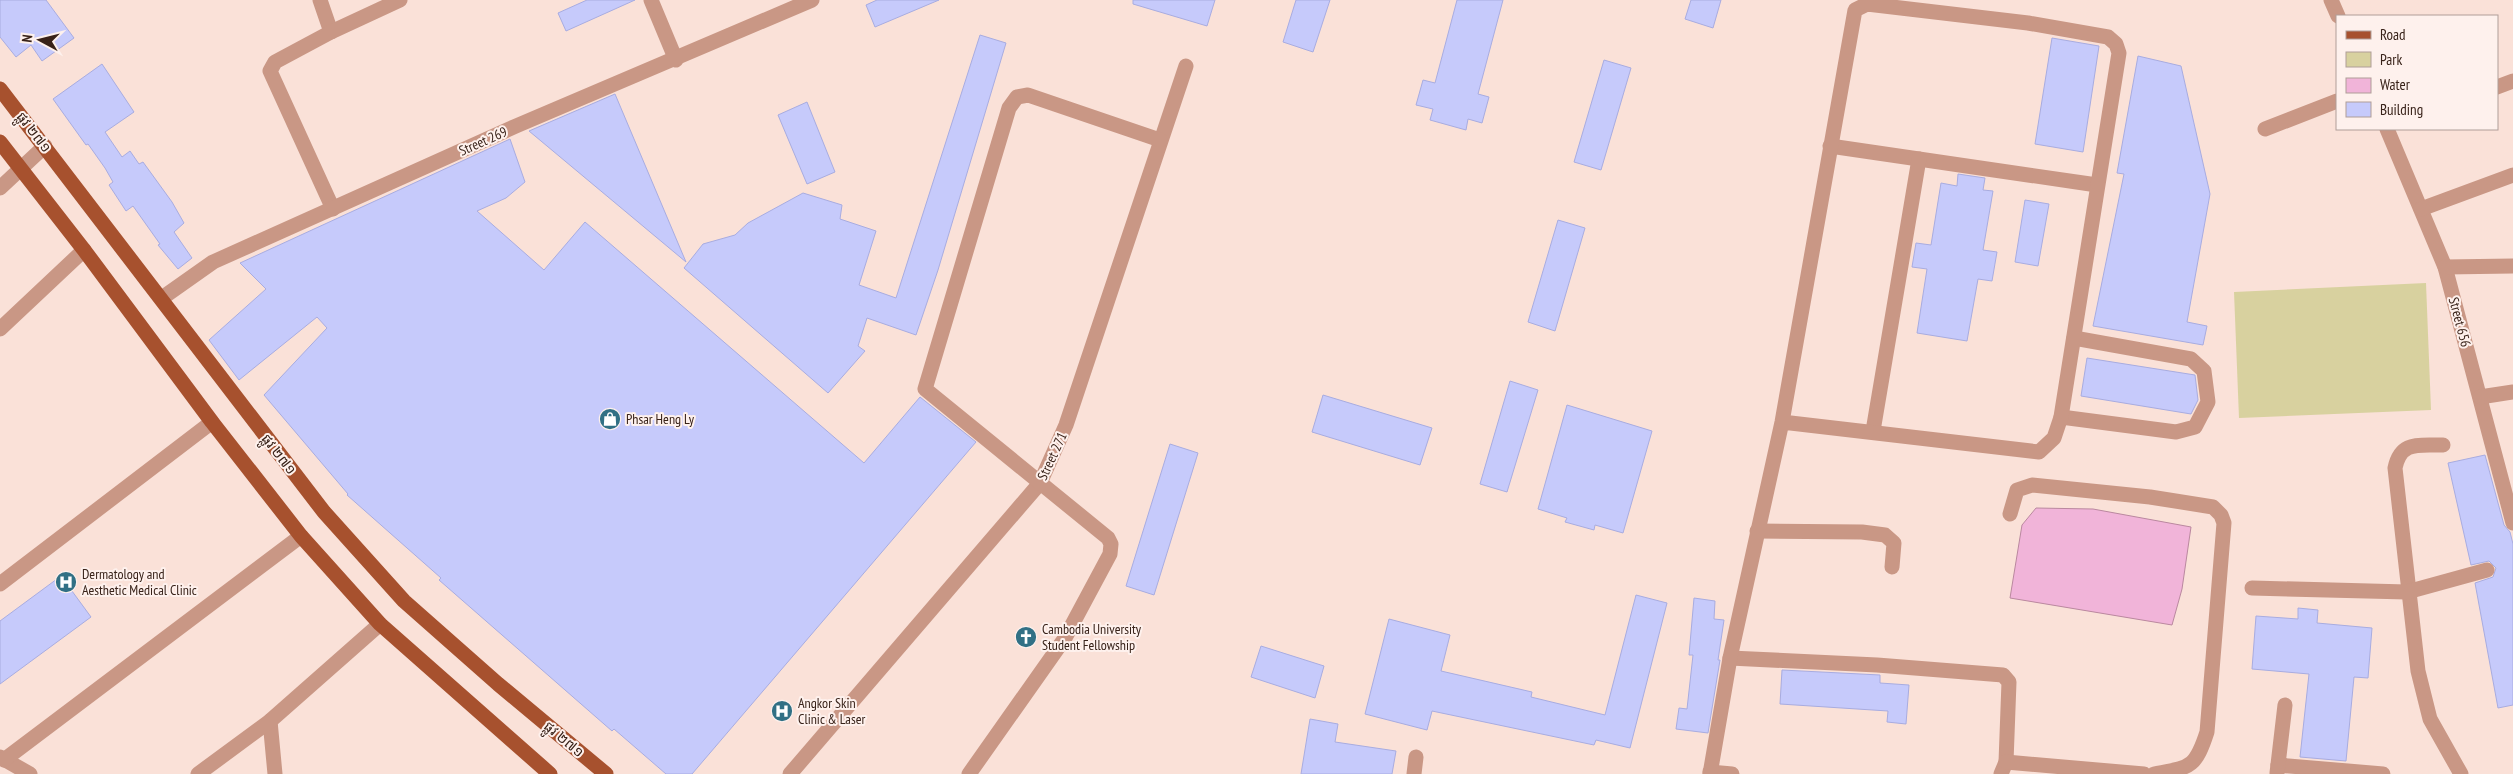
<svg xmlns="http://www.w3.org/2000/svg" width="2513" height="774" font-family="'PT Sans Narrow','Noto Sans Khmer',sans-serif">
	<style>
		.green { fill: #d8d19f }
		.water { fill: #f1b4d9; stroke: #ba889f }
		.building { fill: #c6cafb; stroke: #a8ace0 }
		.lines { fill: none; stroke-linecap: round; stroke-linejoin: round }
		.minor { stroke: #c99785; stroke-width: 15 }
		.major { stroke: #a7512e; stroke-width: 15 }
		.labels { text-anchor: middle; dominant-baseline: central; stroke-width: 4; stroke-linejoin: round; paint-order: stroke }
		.street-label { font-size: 14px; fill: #382219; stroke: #fef1ed }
		.poi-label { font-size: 14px; fill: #382219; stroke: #fef1ed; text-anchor: start }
	</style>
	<rect width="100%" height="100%" fill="#fae1d8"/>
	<polygon class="green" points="2426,283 2431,410 2239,418 2234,292"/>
	<polygon class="water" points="2036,508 2093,509 2191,527 2182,589 2172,625 2010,598 2022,525"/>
	<g class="building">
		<polygon points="0,0 46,0 74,38 42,61 31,45 16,57 0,37"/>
		<polygon points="587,0 635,0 566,31 558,13"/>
		<polygon points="877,0 939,0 875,27 866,5"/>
		<polygon points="1133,0 1215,0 1207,26 1133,4"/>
		<polygon points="1296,0 1330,0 1313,52 1283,42"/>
		<polygon points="1457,0 1503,0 1478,94 1489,97 1482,123 1468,119 1466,130 1430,120 1433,109 1416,105 1423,80 1435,83"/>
		<polygon points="1691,0 1721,0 1713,28 1685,19"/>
		<polygon points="980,35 1006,43 938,270 916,335 867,318 858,346 865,351 828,393 684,268 703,244 735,235 748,223 803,193 842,205 840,219 876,231 859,285 896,298"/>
		<polygon points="2052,38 2099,46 2083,152 2035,144"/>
		<polygon points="2138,56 2181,66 2210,194 2187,322 2207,326 2203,345 2093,326 2124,174 2117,173"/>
		<polygon points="1604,60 1631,68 1601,170 1574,162"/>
		<polygon points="102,64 134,112 105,132 122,157 130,151 139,164 143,162 172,202 184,223 174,232 192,258 178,269 158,245 160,244 133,206 126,211 109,185 113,182 105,168 88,144 86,145 53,99"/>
		<polygon points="615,94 686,262 529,131"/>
		<polygon points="807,102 835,172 807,184 778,115"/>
		<polygon points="510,139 525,182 506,198 477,211 544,270 585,222 864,463 920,397 976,442 692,774 666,774 614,729 612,731 439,580 441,578 347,495 348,494 264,395 327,328 317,317 239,380 209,340 266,289 240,263"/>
		<polygon points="1958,174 1985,178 1983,190 1993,191 1983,250 1997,252 1992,281 1978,279 1967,341 1917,333 1927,269 1912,267 1916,243 1931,245 1941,183 1957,186"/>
		<polygon points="2025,200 2049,204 2038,266 2015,262"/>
		<polygon points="1558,220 1585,228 1555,331 1528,322"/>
		<polygon points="2087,358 2195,375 2198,400 2191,414 2081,396"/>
		<polygon points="1510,381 1538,390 1507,492 1480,484"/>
		<polygon points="1323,395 1432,428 1420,465 1312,432"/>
		<polygon points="1567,405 1652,431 1623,533 1595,525 1594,530 1565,522 1567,518 1538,509"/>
		<polygon points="1170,444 1198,453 1154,595 1126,586"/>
		<polygon points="2485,455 2504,525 2510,532 2513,544 2513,705 2498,708 2475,583 2493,577 2496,568 2489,561 2471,565 2448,463"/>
		<polygon points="61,576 91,617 0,684 0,621"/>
		<polygon points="1636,595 1667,603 1630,748 1596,740 1594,745 1432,711 1427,730 1365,714 1389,619 1450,635 1441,671 1532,692 1531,697 1605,715"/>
		<polygon points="1694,598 1715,601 1714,619 1724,620 1718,660 1720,660 1708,733 1676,729 1679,708 1687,709 1693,655 1689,655"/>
		<polygon points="2298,608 2318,610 2317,623 2372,628 2368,678 2354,677 2346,761 2300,757 2309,674 2252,669 2256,616 2298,619"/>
		<polygon points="1261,646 1324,666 1315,698 1251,677"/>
		<polygon points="1782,670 1880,675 1880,683 1909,685 1906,724 1887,722 1888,711 1780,704"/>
		<polygon points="1310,719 1338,724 1335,742 1396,751 1392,774 1301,774"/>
	</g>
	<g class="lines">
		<g class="minor">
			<polyline points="320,0 331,32"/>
			<polyline points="651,0 676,60"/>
			<polyline points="2331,0 2338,16"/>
			<polyline points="2497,87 2513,81"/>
			<polyline points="2265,129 2337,101"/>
			<polyline points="2387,129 2445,267 2513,523"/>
			<polyline points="1830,146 2097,185"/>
			<polyline points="0,188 45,146"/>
			<polyline points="333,209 270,71 275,62 331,32 400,0"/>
			<polyline points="2421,209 2513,175"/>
			<polyline points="2445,267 2513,266"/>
			<polyline points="162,298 213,262 516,126 812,0"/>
			<polyline points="0,329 84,250"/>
			<polyline points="2480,397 2513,392"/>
			<polyline points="2061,417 2176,432 2195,427 2208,402 2204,371 2191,359 2074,338"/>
			<polyline points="1873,431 1919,159"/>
			<path d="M2443 445C2419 446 2401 440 2395 468L2418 671 2430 719 2461 774"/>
			<path d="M2010 514 2017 490 2032 485 2150 497 2213 507 2221 515 2224 523 2207 732C2195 769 2190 767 2154 774"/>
			<polyline points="1757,531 1862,532 1885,535 1894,543 1892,567"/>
			<polyline points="0,584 212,422"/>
			<polyline points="2252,588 2407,592 2487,570"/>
			<polyline points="1730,658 1877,665 2003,675 2009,682 2006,762 2001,774"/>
			<polyline points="270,721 275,774"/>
			<polyline points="0,757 30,774"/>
			<polyline points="4,760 301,536"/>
			<polyline points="2006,762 2144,774"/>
			<polyline points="2278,765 2383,774"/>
			<polyline points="1710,772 1732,774"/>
			<polyline points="2277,773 2285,705"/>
			<polyline points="198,774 270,721 380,624"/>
			<polyline points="790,774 1040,483 1066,425 1186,66"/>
			<polyline points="969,774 1065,638 1110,554 1111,544 1108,538 925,389 1009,108 1017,97 1028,95 1160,140"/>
			<polyline points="1414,774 1416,757"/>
			<polyline points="1710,774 1730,658 1782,422 1855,10 1867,4 2028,23 2108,37 2116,44 2119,53 2061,417 2054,438 2039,452 1782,422"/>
		</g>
		<g class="major">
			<polyline points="0,89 324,512 404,601 498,684 606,774"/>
			<polyline points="0,142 84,250 212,422 301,536 380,624 550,774"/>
		</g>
	</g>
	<defs>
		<g id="shop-disc" transform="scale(1.125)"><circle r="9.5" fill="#317085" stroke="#fef1ed"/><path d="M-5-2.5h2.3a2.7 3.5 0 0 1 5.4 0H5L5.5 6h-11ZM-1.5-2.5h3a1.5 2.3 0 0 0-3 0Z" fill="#fff"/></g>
		<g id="hospital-disc" transform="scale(1.125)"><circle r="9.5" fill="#317085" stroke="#fef1ed"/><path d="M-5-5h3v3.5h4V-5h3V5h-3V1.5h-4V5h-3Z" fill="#fff"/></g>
		<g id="church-disc" transform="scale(1.125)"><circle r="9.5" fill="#317085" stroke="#fef1ed"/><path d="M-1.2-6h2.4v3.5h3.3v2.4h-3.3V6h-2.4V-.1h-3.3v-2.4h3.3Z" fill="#fff"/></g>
	</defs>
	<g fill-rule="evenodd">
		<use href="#shop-disc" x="610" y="419"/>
		<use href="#hospital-disc" x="66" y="582"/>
		<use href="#church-disc" x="1026" y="637"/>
		<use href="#hospital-disc" x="782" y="711"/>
	</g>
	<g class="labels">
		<g class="street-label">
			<text transform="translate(34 132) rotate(52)">ផ្លូវ ២៧១</text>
			<text transform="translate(483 141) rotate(-24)">Street 269</text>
			<text transform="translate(2460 322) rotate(75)">Street 656</text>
			<text transform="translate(279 454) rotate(52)">ផ្លូវ ២៧១</text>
			<text transform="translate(1052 456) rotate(-65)">Street 271</text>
			<text transform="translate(564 739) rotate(40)">ផ្លូវ ២៧១</text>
		</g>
		<g class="poi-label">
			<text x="626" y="419">Phsar Heng Ly</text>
			<text x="82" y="574">Dermatology and<tspan x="82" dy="16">Aesthetic Medical Clinic</tspan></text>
			<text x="1042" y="629">Cambodia University<tspan x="1042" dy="16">Student Fellowship</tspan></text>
			<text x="798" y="703">Angkor Skin<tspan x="798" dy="16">Clinic &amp; Laser</tspan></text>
		</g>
	</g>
	<rect x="2336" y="15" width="162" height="115" fill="#fef1ed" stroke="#af9e98"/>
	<rect x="2346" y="31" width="25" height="8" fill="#a7512e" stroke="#af9e98"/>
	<text x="2380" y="40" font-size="15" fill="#382219">Road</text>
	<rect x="2346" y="52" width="25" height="15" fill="#d8d19f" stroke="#af9e98"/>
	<text x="2380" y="65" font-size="15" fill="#382219">Park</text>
	<rect x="2346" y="78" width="25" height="15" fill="#f1b4d9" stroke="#af9e98"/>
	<text x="2380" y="90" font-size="15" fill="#382219">Water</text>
	<rect x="2346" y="102" width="25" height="15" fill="#c6cafb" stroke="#af9e98"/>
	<text x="2380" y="115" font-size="15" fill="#382219">Building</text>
	<g transform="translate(40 40) rotate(277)" stroke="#fef1ed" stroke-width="4" paint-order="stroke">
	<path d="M0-4L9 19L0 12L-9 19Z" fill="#382219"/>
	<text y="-8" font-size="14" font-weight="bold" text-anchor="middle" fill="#382219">N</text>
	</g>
</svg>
